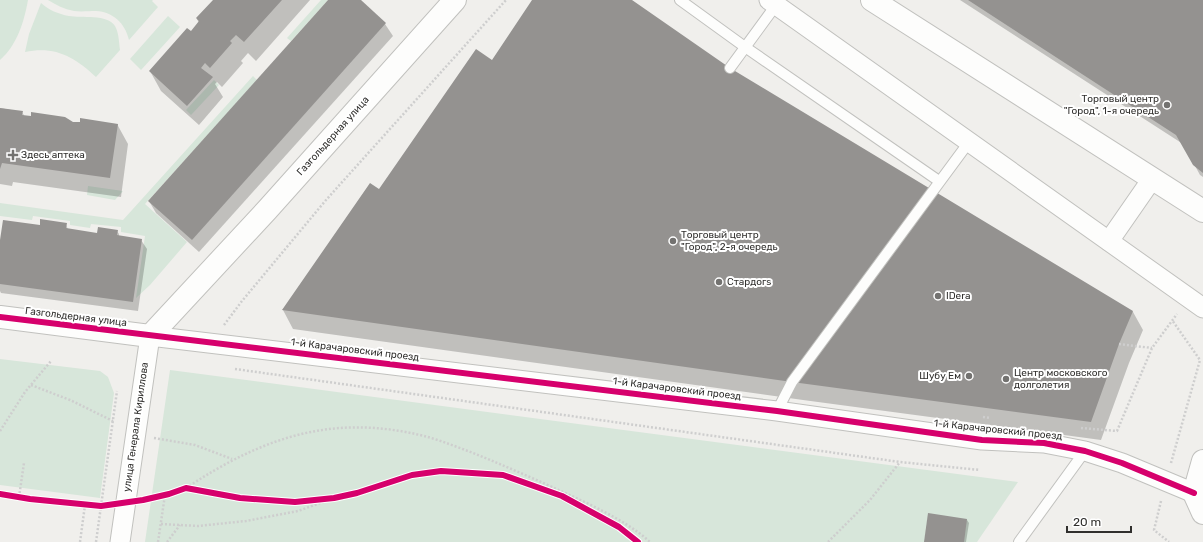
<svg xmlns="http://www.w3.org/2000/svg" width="1203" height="542" font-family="Rubik,sans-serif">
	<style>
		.green { fill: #d7e6da }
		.shadow { fill: #0003 }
		.building { fill: #949290 }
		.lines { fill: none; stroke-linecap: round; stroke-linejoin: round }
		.service-casing { stroke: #c1c1be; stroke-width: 12 }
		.minor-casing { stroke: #c1c1be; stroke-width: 21 }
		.tertiary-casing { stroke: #c1c1be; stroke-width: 24 }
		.path { stroke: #cecece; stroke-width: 2.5; stroke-dasharray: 2 2; stroke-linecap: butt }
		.service { stroke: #fdfdfc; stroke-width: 10 }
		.minor { stroke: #fdfdfc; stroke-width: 19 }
		.tertiary { stroke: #fdfdfc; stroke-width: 22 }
		.cycleway-casing { stroke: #fff; stroke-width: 8 }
		.cycleway { stroke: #d6006c; stroke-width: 6 }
		.poi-dot { fill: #737270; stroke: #fff; stroke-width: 1.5 }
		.labels { text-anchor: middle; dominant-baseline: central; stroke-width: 4; stroke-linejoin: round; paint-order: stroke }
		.poi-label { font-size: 10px; fill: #302f2d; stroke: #fff; text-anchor: start }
		.street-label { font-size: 10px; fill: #302f2d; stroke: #fff }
	</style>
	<rect width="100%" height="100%" fill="#f0efec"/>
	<g class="green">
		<path d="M0 0H28C24 22 17 45 0 60Z"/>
		<path d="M48 0H153L152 1 158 7 129 40C125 23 113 12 96 11 89 11 81 12 74 11 64 9 56 5 48 0Z"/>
		<polygon points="321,0 328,0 291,41 287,38"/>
		<path d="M41 3C49 10 58 14 69 16 81 18 108 14 115 26 119 33 119 43 120 50L96 77C74 57 56 46 25 52L29 34Z"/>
		<polygon points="168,16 180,27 141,70 130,59"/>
		<polygon points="253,76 257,80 145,204 187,242 150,285 136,298 145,236 121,232 121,227 91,224 90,228 70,225 70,221 33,216 32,220 0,216 0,203 123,220"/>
		<polygon points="214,80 219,85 191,115 186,110"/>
		<polygon points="88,186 123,191 115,200 87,195"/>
		<polygon points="0,359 100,371 108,377 114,393 100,498 0,485"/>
		<polygon points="170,370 1018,482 977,542 145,542"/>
	</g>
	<g class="shadow">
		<polygon points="214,0 310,0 256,61 248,53 241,61 243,63 222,87 217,82 215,84 223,97 199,125 161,91 150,71 191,32 199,23 197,19"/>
		<polygon points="330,0 359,0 385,24 393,36 199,252 156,213 149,201"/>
		<polygon points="533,0 631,0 729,69 1133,312 1143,330 1129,363 1101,440 803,400 293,329 283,310 370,184 379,191 492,61"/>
		<polygon points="960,0 1203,0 1203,177 1200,175 1183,144"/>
		<polygon points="0,108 22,112 25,117 73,123 117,124 128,144 121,197 13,182 12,186 0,184"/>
		<polygon points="66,224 68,230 99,234 117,231 119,234 119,237 141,240 147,249 138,311 1,293 0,291 0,248 42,227"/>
		<polygon points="967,520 969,523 966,542 925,542"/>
	</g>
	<g class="building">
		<polygon points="213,0 282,0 244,42 236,35 230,41 232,43 210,68 205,63 201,68 213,77 187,106 149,71 187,28 191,31 199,21 196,18"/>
		<polygon points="328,0 361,0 386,23 192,240 148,201"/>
		<polygon points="532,0 632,0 730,68 1133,311 1119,344 1091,422 792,382 282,310 370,183 379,189 476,49 492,60"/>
		<polygon points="968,0 1203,0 1203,173 1193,165 1176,135"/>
		<polygon points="0,108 23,111 22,115 31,116 31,112 65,117 73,122 80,122 80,118 118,124 110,178 2,163 0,169"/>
		<polygon points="40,219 67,223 66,228 97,233 98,227 118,230 117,235 142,239 133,302 0,284 0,240 3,220 40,225"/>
		<polygon points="928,513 967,519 964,542 924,542"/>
	</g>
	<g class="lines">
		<g class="service-casing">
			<g id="service">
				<polyline points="680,0 745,47 939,181"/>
				<polyline points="730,68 776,5"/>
				<polyline points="777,411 792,382 969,142"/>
				<polyline points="1019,542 1085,451"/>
			</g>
		</g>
		<g class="minor-casing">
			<g id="minor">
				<polyline points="769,0 1203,308"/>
				<polyline points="1109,241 1152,179"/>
				<polyline points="120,542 150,336 777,411 982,440 1044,443 1085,451 1122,463 1194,493"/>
			</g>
		</g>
		<g class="tertiary-casing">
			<g id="tertiary">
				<polyline points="872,0 1203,211"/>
				<polyline points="0,317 150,336 267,210 455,0"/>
				<polyline points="1203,461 1194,493 1203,513"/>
			</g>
		</g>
		<g class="path">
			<polyline points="224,325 242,301 326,200 506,0"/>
			<polyline points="1119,344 1152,348"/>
			<polyline points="235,369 900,462 980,470"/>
			<polyline points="31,385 70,400 113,421"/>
			<polyline points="983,417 990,418"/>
			<polyline points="1081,428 1117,431 1152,348 1177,314"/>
			<polyline points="0,431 25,392 51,361"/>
			<polyline points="154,438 195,445 232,459"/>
			<polyline points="1171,463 1200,360 1172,320"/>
			<path d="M186 488C262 438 332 413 424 436 432 438 441 441 449 444 480 455 509 468 539 481 573 497 623 517 650 542"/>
			<polyline points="19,497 24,463"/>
			<polyline points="1161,501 1154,530 1169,542"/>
			<polyline points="161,524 198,526 246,521 298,511 334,498"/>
			<polyline points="80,542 85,505"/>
			<polyline points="96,542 117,391"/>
			<polyline points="158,542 165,495"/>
			<polyline points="167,542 180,525"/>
			<polyline points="828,542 870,500 900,462"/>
		</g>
		<use href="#service" class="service"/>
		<use href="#minor" class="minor"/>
		<use href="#tertiary" class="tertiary"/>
		<g class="cycleway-casing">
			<g id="cycleway">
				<polyline points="0,317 777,411 982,440 1044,443 1085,451 1122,463 1194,493"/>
				<polyline points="0,494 30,499 101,506 143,500 169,494 186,488 240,498 295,502 334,498 357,493 412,475 441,471 503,475 562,496 619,527 638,542"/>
			</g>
		</g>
		<use href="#cycleway" class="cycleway"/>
	</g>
	<g class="poi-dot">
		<circle cx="1167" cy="105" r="4"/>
		<path d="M11 149h4v4h4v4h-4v4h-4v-4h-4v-4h4z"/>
		<circle cx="673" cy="241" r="4"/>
		<circle cx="719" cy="282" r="4"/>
		<circle cx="938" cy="296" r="4"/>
		<circle cx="969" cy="376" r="4"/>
		<circle cx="1006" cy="379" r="4"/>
	</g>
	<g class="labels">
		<g class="poi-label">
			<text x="1159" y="99" text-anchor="end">Торговый центр<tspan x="1159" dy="12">"Город", 1-я очередь</tspan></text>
			<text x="21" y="155">Здесь аптека</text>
			<text x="681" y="235">Торговый центр<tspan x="681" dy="12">"Город", 2-я очередь</tspan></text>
			<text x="727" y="282">Стардогs</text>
			<text x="946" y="296">IDera</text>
			<text x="1014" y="373">Центр московского<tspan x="1014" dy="12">долголетия</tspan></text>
			<text x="961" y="376" text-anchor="end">Шубу Ем</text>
		</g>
		<g class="street-label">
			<text transform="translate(333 136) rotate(-48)">Газгольдерная улица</text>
			<text transform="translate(76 317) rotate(7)">Газгольдерная улица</text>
			<text transform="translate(355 350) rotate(7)">1-й Карачаровский проезд</text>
			<text transform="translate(677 389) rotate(7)">1-й Карачаровский проезд</text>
			<text transform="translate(136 427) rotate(-82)">улица Генерала Кириллова</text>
			<text transform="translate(998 430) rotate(6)">1-й Карачаровский проезд</text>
		</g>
	</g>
	<path d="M1067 526v6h64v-6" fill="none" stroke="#302f2d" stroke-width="2"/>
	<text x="1073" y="526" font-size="12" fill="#302f2d" stroke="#ffffff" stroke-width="3" paint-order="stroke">20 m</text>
</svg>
